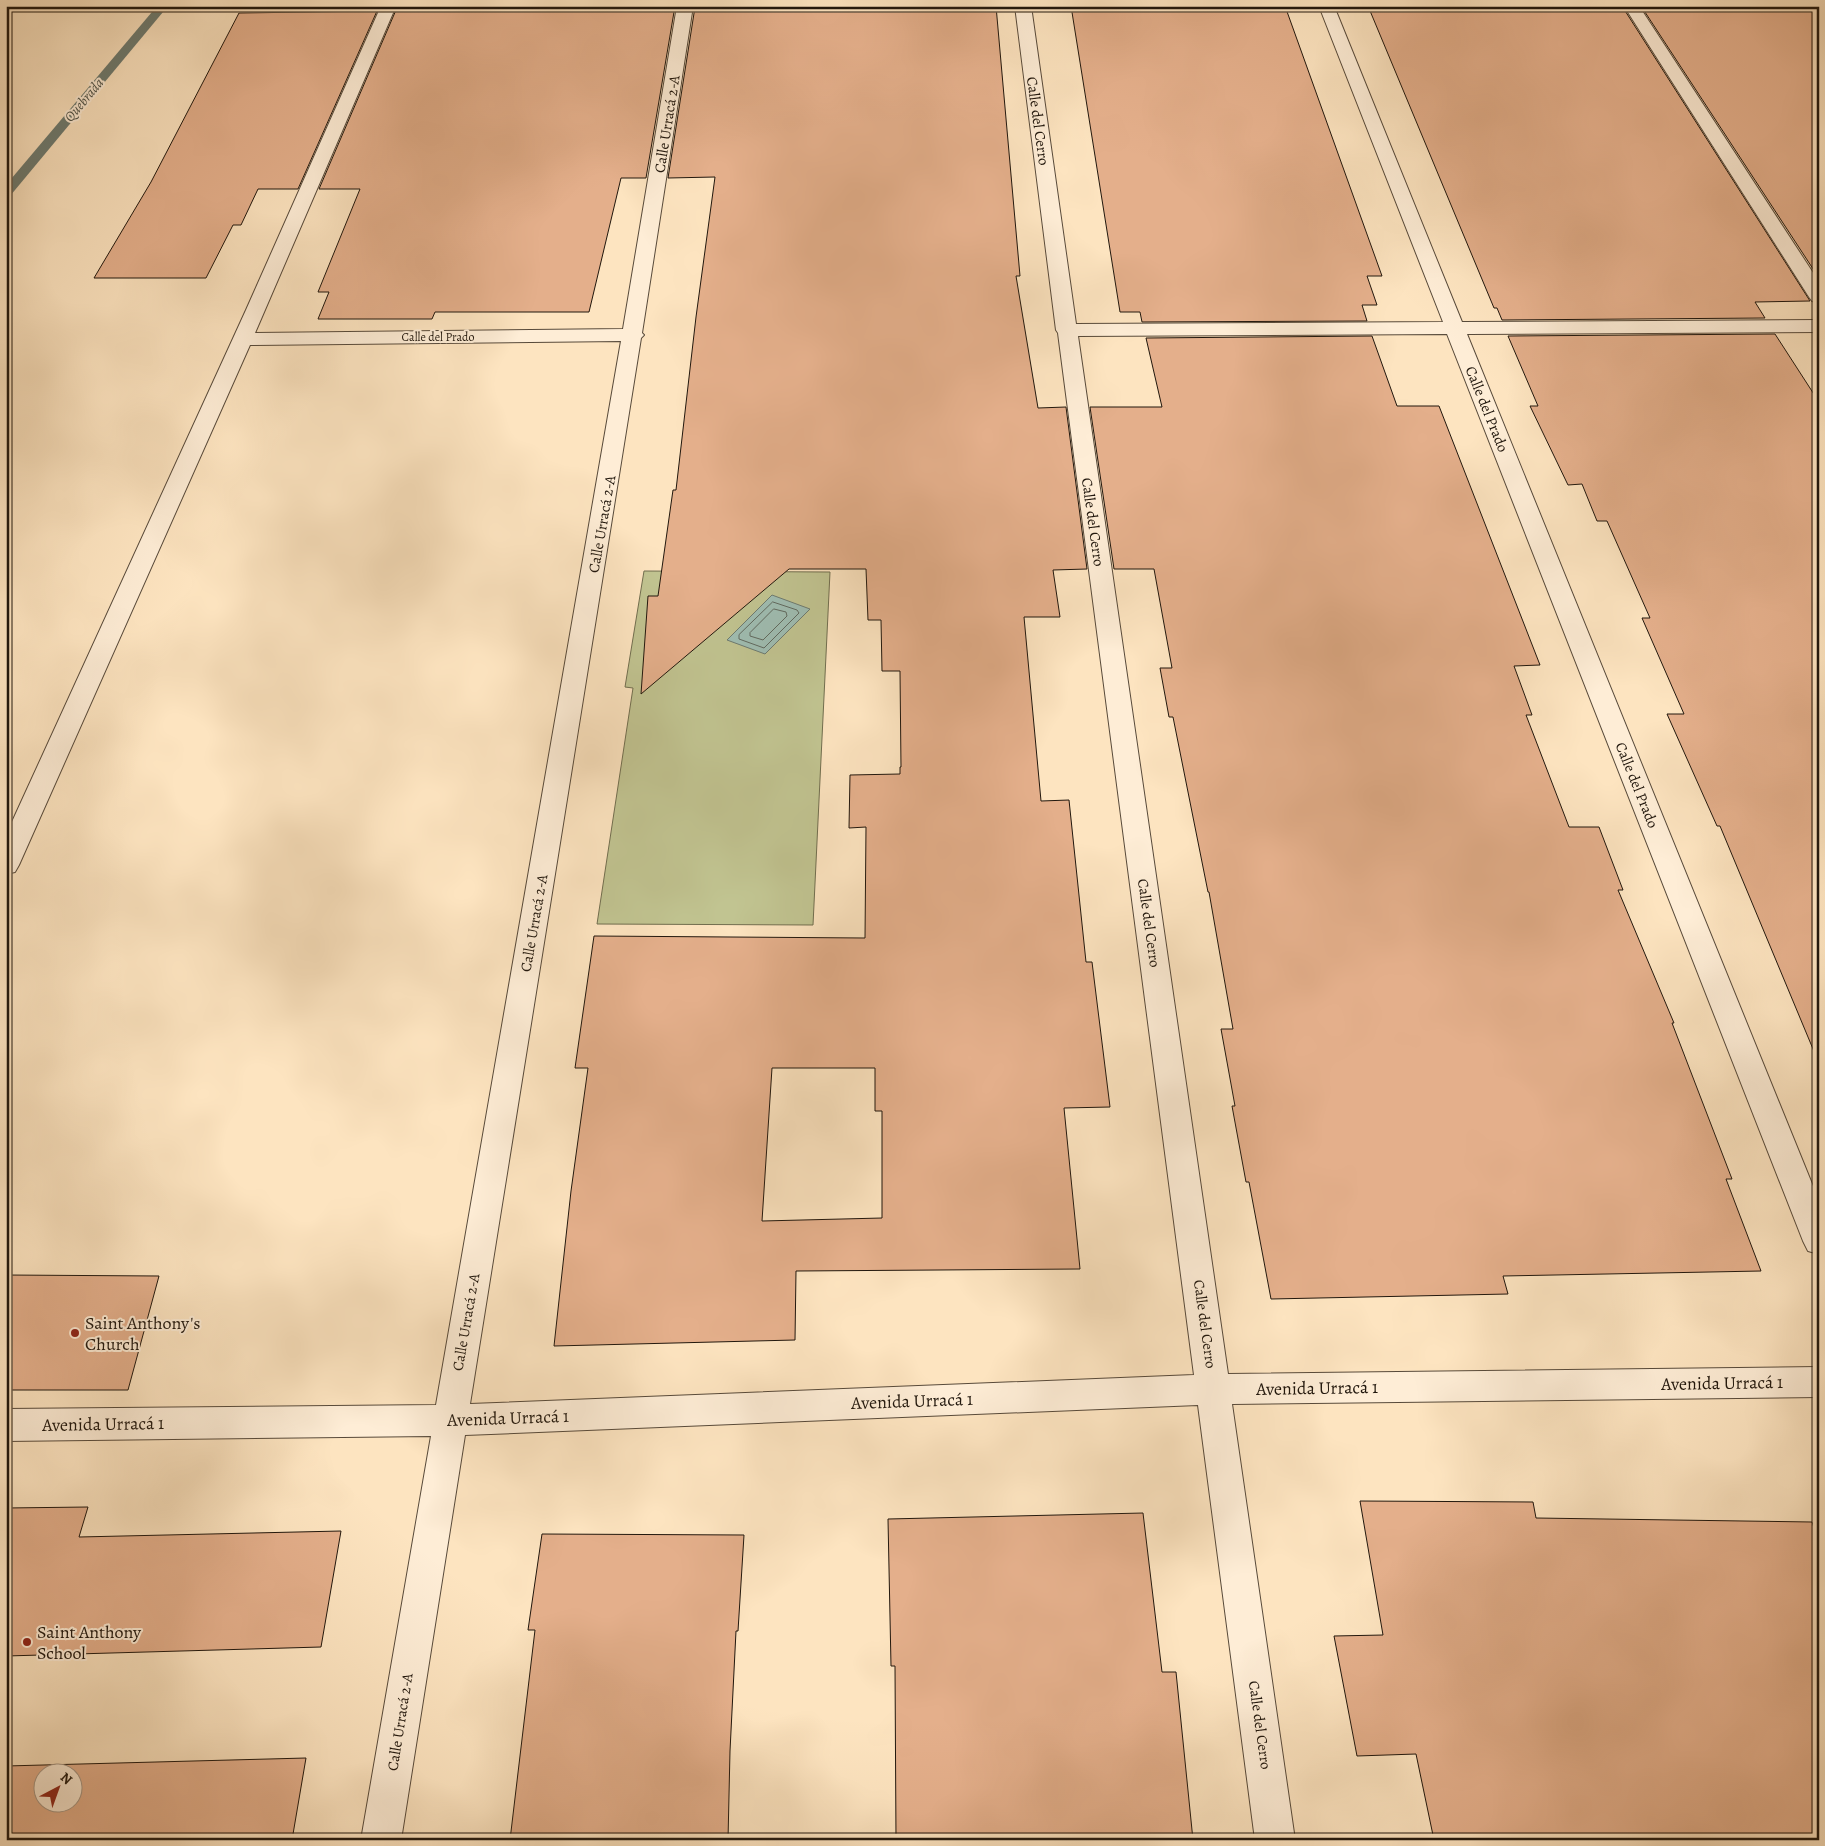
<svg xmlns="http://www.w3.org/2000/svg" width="1825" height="1846" font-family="Alegreya,serif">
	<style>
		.green { fill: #c1c491; stroke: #716e4f }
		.water { fill: #9fbeb3; stroke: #6d7b71 }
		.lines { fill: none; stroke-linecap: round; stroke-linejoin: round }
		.shore { stroke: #606a60; stroke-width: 1 }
		.stream { fill: #6d7b71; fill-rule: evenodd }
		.building { fill: #e4af8b; stroke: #21170d; fill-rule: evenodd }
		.minor-casing { stroke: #584a3a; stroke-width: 2 }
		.minor { fill: #feedd6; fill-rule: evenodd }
		.poi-dot { fill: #8f2418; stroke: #feedd6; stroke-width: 2 }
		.labels { text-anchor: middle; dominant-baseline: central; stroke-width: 4; stroke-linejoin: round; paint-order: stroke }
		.far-street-label { font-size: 12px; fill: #21170d; stroke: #feedd6 }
		.far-water-label { font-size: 14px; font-style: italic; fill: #4d5147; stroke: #feedd6 }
		.street-label { font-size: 15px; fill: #21170d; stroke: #feedd6 }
		.near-poi-label { font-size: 18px; fill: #21170d; stroke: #feedd6; text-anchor: start }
		.near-street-label { font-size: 18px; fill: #21170d; stroke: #feedd6 }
	</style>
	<rect width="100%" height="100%" fill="#fde4c0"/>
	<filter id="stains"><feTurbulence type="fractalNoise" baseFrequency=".004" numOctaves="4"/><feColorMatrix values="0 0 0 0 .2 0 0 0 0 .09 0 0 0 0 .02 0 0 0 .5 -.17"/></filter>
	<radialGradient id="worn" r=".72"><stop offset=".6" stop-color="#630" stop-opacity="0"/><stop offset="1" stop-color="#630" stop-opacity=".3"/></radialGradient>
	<polygon class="green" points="644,571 830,572 813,925 597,924 633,688 625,687"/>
	<polygon class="water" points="772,595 810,609 765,654 727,640"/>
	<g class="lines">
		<g class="shore">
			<polygon points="773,602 797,610 799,613 764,648 739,639 739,635"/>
			<polygon points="774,609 786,612 787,616 763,640 750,636 750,633"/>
		</g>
		<polygon class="stream" points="157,6 168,6 10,196 6,197 6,185"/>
	</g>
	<g class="building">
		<polygon points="432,6 675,6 646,178 621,178 589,312 435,312 432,319 318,319 329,292 318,292 360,189 319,189 396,10 427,10 431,9"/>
		<path d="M996 6 1020 276H1016L1038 408 1066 407 1087 569 1053 570 1060 617H1024L1041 801 1069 800 1086 962H1092L1110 1107 1064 1108 1080 1269 796 1271 795 1340 554 1346 571 1191 588 1068H575L594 936 865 938 866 827 849 828 850 775 900 774V767H901L900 671H882L881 620H868L866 569H789L641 694 648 596H658L673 490H676L696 317 715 177 668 178 695 7ZM772 1068H875V1111H882V1218L762 1221Z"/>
		<polygon points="1071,6 1285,6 1382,276 1367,276 1377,305 1362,305 1367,321 1142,322 1140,312 1120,312"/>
		<polygon points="1368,6 1622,6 1810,301 1755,302 1765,318 1502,320 1497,308 1494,308"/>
		<polygon points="1641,6 1819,6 1819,278"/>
		<polygon points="377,11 298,189 258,189 241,225 233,225 206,278 94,278 151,182 239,13"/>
		<polygon points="1775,334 1819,402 1818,1061 1720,826 1717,826 1667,714 1684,714 1642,618 1650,618 1607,521 1597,521 1582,484 1568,485 1530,406 1538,406 1508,336"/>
		<polygon points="1372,336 1397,406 1439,406 1540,665 1514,666 1532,715 1526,715 1569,827 1599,827 1623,890 1618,890 1674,1023 1672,1023 1732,1179 1726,1179 1761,1271 1503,1276 1508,1294 1271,1299 1249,1182 1246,1182 1232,1106 1235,1106 1221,1029 1233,1029 1209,892 1208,892 1173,717 1169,717 1160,668 1172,668 1154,569 1114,569 1090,407 1162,407 1146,338"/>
		<polygon points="6,1275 159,1276 128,1390 6,1390"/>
		<polygon points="1360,1501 1533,1502 1536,1518 1812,1522 1819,1543 1819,1840 1434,1840 1416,1754 1357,1756 1334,1636 1383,1635"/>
		<polygon points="88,1507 79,1537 341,1531 321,1647 6,1656 6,1508"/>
		<polygon points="1143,1513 1162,1672 1176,1672 1193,1840 896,1840 895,1666 891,1666 888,1519"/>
		<polygon points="542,1534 744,1535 738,1631 736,1631 730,1751 728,1840 510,1840 535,1630 528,1630"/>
		<path d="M306 1758 292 1840H6V1766ZM42 1774H72V1804H42Z"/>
	</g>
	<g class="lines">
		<g class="minor-casing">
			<g id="minor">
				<polygon points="381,6 396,6 255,333 623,329 677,6 693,6 642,333 644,335 641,338 470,1404 1194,1375 1058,333 1056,330 1015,6 1031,6 1076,324 1443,322 1319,6 1334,6 1462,322 1819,320 1819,332 1467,334 1819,1201 1819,1254 1808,1251 1803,1241 1447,334 1078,336 1228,1374 1819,1367 1819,1397 1232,1404 1295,1840 1255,1840 1198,1405 465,1435 401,1840 361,1840 431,1436 6,1441 6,1409 436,1405 621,341 250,345 19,865 15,872 6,874 6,835 246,310"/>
				<polygon points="1624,6 1639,6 1819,282 1819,303 1812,301 1809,297"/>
			</g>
		</g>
		<use href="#minor" class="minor"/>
	</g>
	<g class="poi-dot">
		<circle cx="75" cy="1333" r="5"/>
		<circle cx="27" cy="1642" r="5"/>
	</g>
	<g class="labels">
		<g class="far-street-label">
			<text x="438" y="337">Calle del Prado</text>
		</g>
		<g class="far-water-label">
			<text transform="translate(84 100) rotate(-50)">Quebrada</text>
		</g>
		<g class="street-label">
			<text transform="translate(1038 121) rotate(82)">Calle del Cerro</text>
			<text transform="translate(667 124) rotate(-81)">Calle Urracá 2-A</text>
			<text transform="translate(1487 409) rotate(68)">Calle del Prado</text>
			<text transform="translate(1093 522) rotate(82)">Calle del Cerro</text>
			<text transform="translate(602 524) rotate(-80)">Calle Urracá 2-A</text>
			<text transform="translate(1637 785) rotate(68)">Calle del Prado</text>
			<text transform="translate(534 923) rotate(-80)">Calle Urracá 2-A</text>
			<text transform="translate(1149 923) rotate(82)">Calle del Cerro</text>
			<text transform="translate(466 1322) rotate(-80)">Calle Urracá 2-A</text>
			<text transform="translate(1205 1324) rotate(82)">Calle del Cerro</text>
			<text transform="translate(400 1722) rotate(-81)">Calle Urracá 2-A</text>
			<text transform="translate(1260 1725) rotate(82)">Calle del Cerro</text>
		</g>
		<g class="near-poi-label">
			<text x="85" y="1323">Saint Anthony's<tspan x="85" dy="21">Church</tspan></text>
			<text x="37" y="1632">Saint Anthony<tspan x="37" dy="21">School</tspan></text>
		</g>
		<g class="near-street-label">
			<text transform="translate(1722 1383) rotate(-1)">Avenida Urracá 1</text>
			<text transform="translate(1317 1388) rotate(-1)">Avenida Urracá 1</text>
			<text transform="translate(912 1401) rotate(-2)">Avenida Urracá 1</text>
			<text transform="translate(508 1418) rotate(-2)">Avenida Urracá 1</text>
			<text transform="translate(103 1424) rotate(-1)">Avenida Urracá 1</text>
		</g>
	</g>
	<rect width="1825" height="1846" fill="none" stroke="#fde4c0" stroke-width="25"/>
	<rect x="8" y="8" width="1810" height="1831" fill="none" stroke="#21170d" stroke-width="2.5"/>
	<rect x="12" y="12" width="1800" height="1821" fill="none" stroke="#21170d"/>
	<g transform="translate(58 1788) rotate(41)"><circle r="24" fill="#feedd6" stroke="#a69786"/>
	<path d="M0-4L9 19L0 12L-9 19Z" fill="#8f2418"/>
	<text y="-8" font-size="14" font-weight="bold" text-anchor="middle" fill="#21170d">N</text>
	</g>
	<rect width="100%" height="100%" filter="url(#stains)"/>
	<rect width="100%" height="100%" fill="url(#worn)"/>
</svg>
